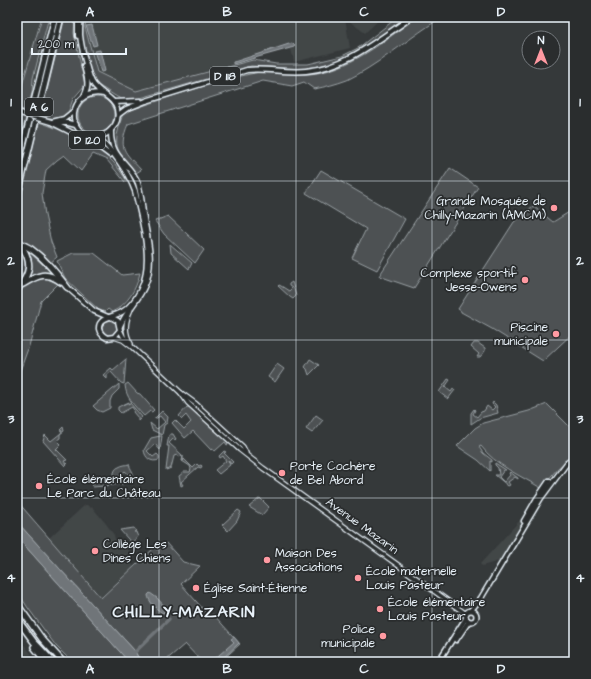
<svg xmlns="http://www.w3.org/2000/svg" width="591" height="679" font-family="'Architects Daughter',sans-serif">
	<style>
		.built { fill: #424647 }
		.green { fill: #4d5152; stroke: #9aa1a5 }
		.water { fill: #707579; stroke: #a0a7ac }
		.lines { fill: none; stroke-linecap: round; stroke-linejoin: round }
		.canal { stroke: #707579; stroke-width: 3.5 }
		.minor-casing { stroke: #e8f1f8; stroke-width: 6 }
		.major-casing { stroke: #e8f1f8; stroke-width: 7 }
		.highway-casing { stroke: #e8f1f8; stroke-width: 8 }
		.minor { stroke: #2a2d2e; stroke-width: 3.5 }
		.major { stroke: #2a2d2e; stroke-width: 4 }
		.highway { stroke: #2a2d2e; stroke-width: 5 }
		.major-bridge-casing { stroke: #e8f1f8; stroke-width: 7; stroke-linecap: butt }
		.major-bridge { stroke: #2a2d2e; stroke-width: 4 }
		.grid { fill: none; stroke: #e8f1f8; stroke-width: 1; stroke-opacity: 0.55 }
		.poi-dot { fill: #ff9aa2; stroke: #2a2d2e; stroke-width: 1.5 }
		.labels { text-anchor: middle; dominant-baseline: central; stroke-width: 3.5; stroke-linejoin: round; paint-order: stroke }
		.shield { fill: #2a2d2e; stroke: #afb6bb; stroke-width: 1 }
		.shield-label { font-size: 11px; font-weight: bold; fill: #e8f1f8 }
		.poi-label { font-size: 12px; fill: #e8f1f8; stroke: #2a2d2e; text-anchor: start }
		.street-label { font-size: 12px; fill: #e8f1f8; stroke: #2a2d2e }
		.district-label { font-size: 16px; font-weight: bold; letter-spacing: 1px; fill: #e8f1f8; stroke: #2a2d2e }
		.neatline { fill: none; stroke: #e8f1f8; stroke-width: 1.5 }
		.grid-label { font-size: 13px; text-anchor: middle; font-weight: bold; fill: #e8f1f8 }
	</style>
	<rect width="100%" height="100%" fill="#35393a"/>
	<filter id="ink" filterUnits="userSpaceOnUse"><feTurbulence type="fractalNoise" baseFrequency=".025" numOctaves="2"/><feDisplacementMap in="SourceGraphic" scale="8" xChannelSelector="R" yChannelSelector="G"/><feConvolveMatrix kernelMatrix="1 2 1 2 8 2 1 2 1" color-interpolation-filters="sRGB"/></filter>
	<g filter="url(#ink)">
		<g class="built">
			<polygon points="17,17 52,17 38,75 26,116 17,113"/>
			<polygon points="87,17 382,17 365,33 345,18 350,48 294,62 291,49 135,91 97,72 85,27"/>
			<polygon points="85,505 87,505 91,508 92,507 107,525 114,535 115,539 120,544 124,545 134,556 129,561 134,567 101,597 49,538"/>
			<polygon points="523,517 524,519 522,525 504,554 503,558 499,561 482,566 480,564"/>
			<polygon points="17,634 21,641 38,662 17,662"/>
		</g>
		<g class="green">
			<polygon points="42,17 49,17 33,78 32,93 27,111 17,108 17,91 20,92"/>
			<polygon points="65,17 75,17 74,33 85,85 73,99 68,113 62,117 54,119 41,115"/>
			<polygon points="83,17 87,17 85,27 97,72 136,91 253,60 276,64 308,64 342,56 358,48 398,17 408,17 347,58 334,63 302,69 251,66 137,99 122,99 117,97 98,85 92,78 82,38"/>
			<path d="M417 17H438L437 20 430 25C403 43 376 66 347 80 336 84 325 87 314 89L304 82 292 86 263 81 128 124C118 149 124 151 141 170L136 173C123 158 113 151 118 131 120 124 121 118 124 112 165 99 208 83 250 74 269 69 290 76 310 74 351 70 385 40 417 17Z"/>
			<circle cx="96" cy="115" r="18"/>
			<polygon points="17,116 26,118 17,150"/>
			<path d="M39 122C60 129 100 147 114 163 119 169 123 175 127 181L125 182 107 160 93 154 81 171 64 155 57 160 46 170 42 193 45 215 51 242 57 257 49 264 17 238V207Z"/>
			<polygon points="450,168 478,187 414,288 379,276"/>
			<polygon points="321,170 405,219 377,270 352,258 366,229 306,193"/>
			<polygon points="533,206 553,222 574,209 574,332 543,361 492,329 461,312 461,311 458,309 514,222"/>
			<polygon points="168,216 204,250 195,263 164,234 155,221"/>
			<polygon points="170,244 192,263 189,269 171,253"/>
			<path d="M17 246C30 256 26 275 17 285Z"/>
			<path d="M27 250 55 276C44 274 38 272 28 278 33 268 32 260 27 250Z"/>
			<path d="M73 253H94L122 275 140 273C136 290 128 304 112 312L108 309 105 312H101L65 278 57 261Z"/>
			<polygon points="39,278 48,279 58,284 41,301 29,346 17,379 17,294 28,283"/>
			<polygon points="292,282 296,296 293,299 290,297 278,286 279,285 281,286 289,291 292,288 289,286 289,284"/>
			<circle cx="110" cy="327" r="8"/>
			<polygon points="474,343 478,343 485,348 485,351 480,357 477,357 479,354 471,347"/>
			<polygon points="126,359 124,384 121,383 111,372 107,375 107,379 103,375 111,368 113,370"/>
			<polygon points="310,359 319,365 309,375 307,369 305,367"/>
			<polygon points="277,364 284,369 275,382 268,377"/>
			<polygon points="448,379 450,380 445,387 451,392 453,389 455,390 448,399 439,392"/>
			<path d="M128 383 137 393 140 394 154 410 152 412 150 411 144 416 143 415C134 405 126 398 125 385Z"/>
			<polygon points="119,384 119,389 112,396 110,401 110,408 102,412 97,410 93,406"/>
			<polygon points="129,402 128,404 130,403 142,417 138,421 138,418 133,412 134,410 132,407 121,413 118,410 118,407"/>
			<polygon points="493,402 496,405 498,413 480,418 471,424 471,413 474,409 475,410 473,414 477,417 481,412 484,411 487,406 492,410 495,407 492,404"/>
			<path d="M547 404 574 431V455L558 468 541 488C521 476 495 465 481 446L479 447 483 453 492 460V462L490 461V471L478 460 457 446 475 428 483 423 529 411Z"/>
			<polygon points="187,407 192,408 230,443 227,445 225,442 215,451 212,449 211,450 193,431 185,438 172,423 175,420 184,429 191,422 186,415 182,419 179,416"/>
			<polygon points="162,411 168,417 167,423 164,425 162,435 152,430 150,423 157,429 165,422 160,416 155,419 155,418"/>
			<polygon points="316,415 323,420 312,433 306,429"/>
			<polygon points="63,427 64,431 60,434 60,438 57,440 61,444 56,449 67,460 64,461 66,464 68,463 65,466 43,441 45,435 51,441 61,433 62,431 60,430"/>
			<polygon points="170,434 173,434 176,439 175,440 173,439 169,443 182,455 180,457 177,455 174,456 171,468 166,470 169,446 167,446 169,435"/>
			<path d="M160 436H162L160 450 155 444 147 451 153 457 157 454 159 456V460C151 463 145 458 144 450L151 438Z"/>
			<polygon points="224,451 226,452 224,453 233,462 231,464 228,460 230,465 219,474 215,470 226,461 223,456 220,458 219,456"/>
			<polygon points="183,456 183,461 184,459 193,468 197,464 199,466 201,465 202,466 201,468 198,467 181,482 183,485 181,486 179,476 184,472 190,472 191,469 190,466 182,461"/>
			<polygon points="495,463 506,470 504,470 499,477 504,482 510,475 509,473 510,472 518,478 518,479 515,477 508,482 510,485 508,486 495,475 499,475 498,468 495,465"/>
			<path d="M129 464C130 469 135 473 133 478L125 471 117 478 123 484 116 485C113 480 112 469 119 467 122 465 126 465 129 464Z"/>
			<path d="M93 480C101 482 106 480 113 481L110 484 114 483 115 485 93 487 92 486 94 483Z"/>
			<polygon points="260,498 269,507 262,515 249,507"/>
			<polygon points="17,501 101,598 155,547 157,550 166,543 183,562 200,566 181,584 210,617 213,614 240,644 220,662 202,662 185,644 164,662 137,662 139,658 134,650 17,522"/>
			<polygon points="238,510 241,512 237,521 228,531 222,525"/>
			<polygon points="134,528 136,531 134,532 136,532 138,537 132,542 128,539 120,530"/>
			<polygon points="17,537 129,662 72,662 56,646 28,608 17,591"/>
		</g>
		<g class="water">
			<polygon points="92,25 97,45 93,46 86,26"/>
			<polygon points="292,43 295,46 294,47 233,64 233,62 237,61"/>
			<polygon points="100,50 105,71 101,72 94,51"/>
			<polygon points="17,522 134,650 139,659 137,662 129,662 17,537"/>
			<path d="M150 593 157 598 166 608 164 613C158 612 148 601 148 595Z"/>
			<polygon points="234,637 239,643 219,662 211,662 234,642 231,639"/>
		</g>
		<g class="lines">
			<polyline class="canal" points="135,652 169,619"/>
			<g class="minor-casing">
				<g id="minor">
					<polyline points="120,330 123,336 128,342"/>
					<polyline points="114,337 123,340 132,347 181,393 196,404 243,447 246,453"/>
					<path d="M131 344C124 332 125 322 131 309"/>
					<polyline points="181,393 188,403 240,450 263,468 466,614"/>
				</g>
			</g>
			<g class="major-casing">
				<g id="major">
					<path d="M81 17C80 23 80 29 80 35 81 45 88 78 94 85 101 94 114 98 117 109 121 125 106 140 90 136 62 128 73 87 104 94"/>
					<polyline points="78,36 78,21"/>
					<path d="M84 96C90 86 87 77 84 66"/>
					<polyline points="114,102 140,101"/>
					<path d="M118 115 126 109 146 101 247 70C267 68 286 73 306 71 346 68 379 39 412 17"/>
					<polyline points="51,122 98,146 110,155"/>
					<polyline points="52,122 64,119 74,111"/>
					<polyline points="58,123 68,123 76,125"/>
					<path d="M111 130C110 159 129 161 138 183 141 192 142 204 143 213 147 237 155 262 145 285 139 300 126 311 120 326"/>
					<path d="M96 136C112 149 128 172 135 191 142 222 155 262 140 291 136 299 129 308 122 312 114 317 98 317 99 329 100 334 103 336 107 338L114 337 120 330 118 321 111 317"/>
					<polyline points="67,287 94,311 108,317"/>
					<polyline points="524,521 536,500 549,481"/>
					<polyline points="471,610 481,598 541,498 567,463 574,458"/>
					<circle cx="471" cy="616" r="5.5"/>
					<polyline points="456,640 469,621"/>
					<polyline points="438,662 466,618"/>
				</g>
			</g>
			<g class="highway-casing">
				<g id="highway">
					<polyline points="17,170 55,17"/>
					<polyline points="17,198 61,17"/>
					<path d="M17 241C21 244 26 246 31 249 45 259 56 273 67 287"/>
					<path d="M23 284C38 275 46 271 61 282"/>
					<path d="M17 290C31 273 33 262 20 244"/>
					<polyline points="17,604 42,639 63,662"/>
					<polyline points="17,619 34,642 53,662"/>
					<polyline points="34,647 46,662"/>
				</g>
			</g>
			<use href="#minor" class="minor"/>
			<use href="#major" class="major"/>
			<use href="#highway" class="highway"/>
			<g class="major-bridge-casing">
				<polyline id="major-bridge" points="17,112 51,122"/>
			</g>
			<use href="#major-bridge" class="major-bridge"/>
		</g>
	</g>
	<path class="grid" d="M159 17V662M296 17V662M432 17V662M17 181H574M17 340H574M17 498H574"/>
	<g class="poi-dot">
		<circle cx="554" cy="208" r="4"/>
		<circle cx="525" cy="280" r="4"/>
		<circle cx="556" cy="334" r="4"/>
		<circle cx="282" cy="473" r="4"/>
		<circle cx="39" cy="486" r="4"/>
		<circle cx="95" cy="551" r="4"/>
		<circle cx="267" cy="560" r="4"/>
		<circle cx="358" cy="578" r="4"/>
		<circle cx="196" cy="588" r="4"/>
		<circle cx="380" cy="609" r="4"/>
		<circle cx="383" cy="636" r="4"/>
	</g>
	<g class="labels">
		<g class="shield">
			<rect x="210" y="67" width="30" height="18" rx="3"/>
			<rect x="25" y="98" width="28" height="18" rx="3"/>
			<rect x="69" y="131" width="36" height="18" rx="3"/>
		</g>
		<g class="shield-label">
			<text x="225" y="76">D 118</text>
			<text x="39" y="107">A 6</text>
			<text x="87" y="140">D 120</text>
		</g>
		<g class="poi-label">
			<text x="546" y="201" text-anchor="end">Grande Mosquée de<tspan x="546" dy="14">Chilly-Mazarin (AMCM)</tspan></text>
			<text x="517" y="273" text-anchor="end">Complexe sportif<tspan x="517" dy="14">Jesse-Owens</tspan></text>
			<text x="548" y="327" text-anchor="end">Piscine<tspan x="548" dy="14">municipale</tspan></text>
			<text x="290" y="466">Porte Cochère<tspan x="290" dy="14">de Bel Abord</tspan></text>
			<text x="47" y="479">École élémentaire<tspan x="47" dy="14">Le Parc du Château</tspan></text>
			<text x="103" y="544">Collège Les<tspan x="103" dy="14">Dines Chiens</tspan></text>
			<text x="275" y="553">Maison Des<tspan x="275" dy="14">Associations</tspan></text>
			<text x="366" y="571">École maternelle<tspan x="366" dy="14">Louis Pasteur</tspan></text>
			<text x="204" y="588">Église Saint-Étienne</text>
			<text x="388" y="602">École élémentaire<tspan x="388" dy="14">Louis Pasteur</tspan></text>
			<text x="375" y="629" text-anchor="end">Police<tspan x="375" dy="14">municipale</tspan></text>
		</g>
		<g class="street-label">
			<text transform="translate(362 526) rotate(36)">Avenue Mazarin</text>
		</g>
		<g class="district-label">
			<text x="184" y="612">CHILLY-MAZARIN</text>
		</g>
	</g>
	<rect width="591" height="679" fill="none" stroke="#2a2d2e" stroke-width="44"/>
	<g transform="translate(541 50)"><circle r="19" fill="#2a2d2e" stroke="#767b7f"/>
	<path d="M0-3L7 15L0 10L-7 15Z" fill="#ff9aa2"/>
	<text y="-6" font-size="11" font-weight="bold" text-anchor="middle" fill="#e8f1f8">N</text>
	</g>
	<path d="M32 48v6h94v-6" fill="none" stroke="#e8f1f8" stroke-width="2"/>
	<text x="38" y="48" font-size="12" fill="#e8f1f8" stroke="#2a2d2e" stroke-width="3" paint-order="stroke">200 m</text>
	<rect x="22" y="22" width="547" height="635" class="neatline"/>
	<g class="grid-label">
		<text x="90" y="16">A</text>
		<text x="227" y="16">B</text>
		<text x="364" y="16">C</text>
		<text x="501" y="16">D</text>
		<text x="11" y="106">1</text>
		<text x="580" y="106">1</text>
		<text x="11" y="265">2</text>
		<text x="580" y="265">2</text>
		<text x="11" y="423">3</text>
		<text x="580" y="423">3</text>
		<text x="11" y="582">4</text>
		<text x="580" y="582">4</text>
		<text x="90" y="673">A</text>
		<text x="227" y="673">B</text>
		<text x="364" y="673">C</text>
		<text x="501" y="673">D</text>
	</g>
</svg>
